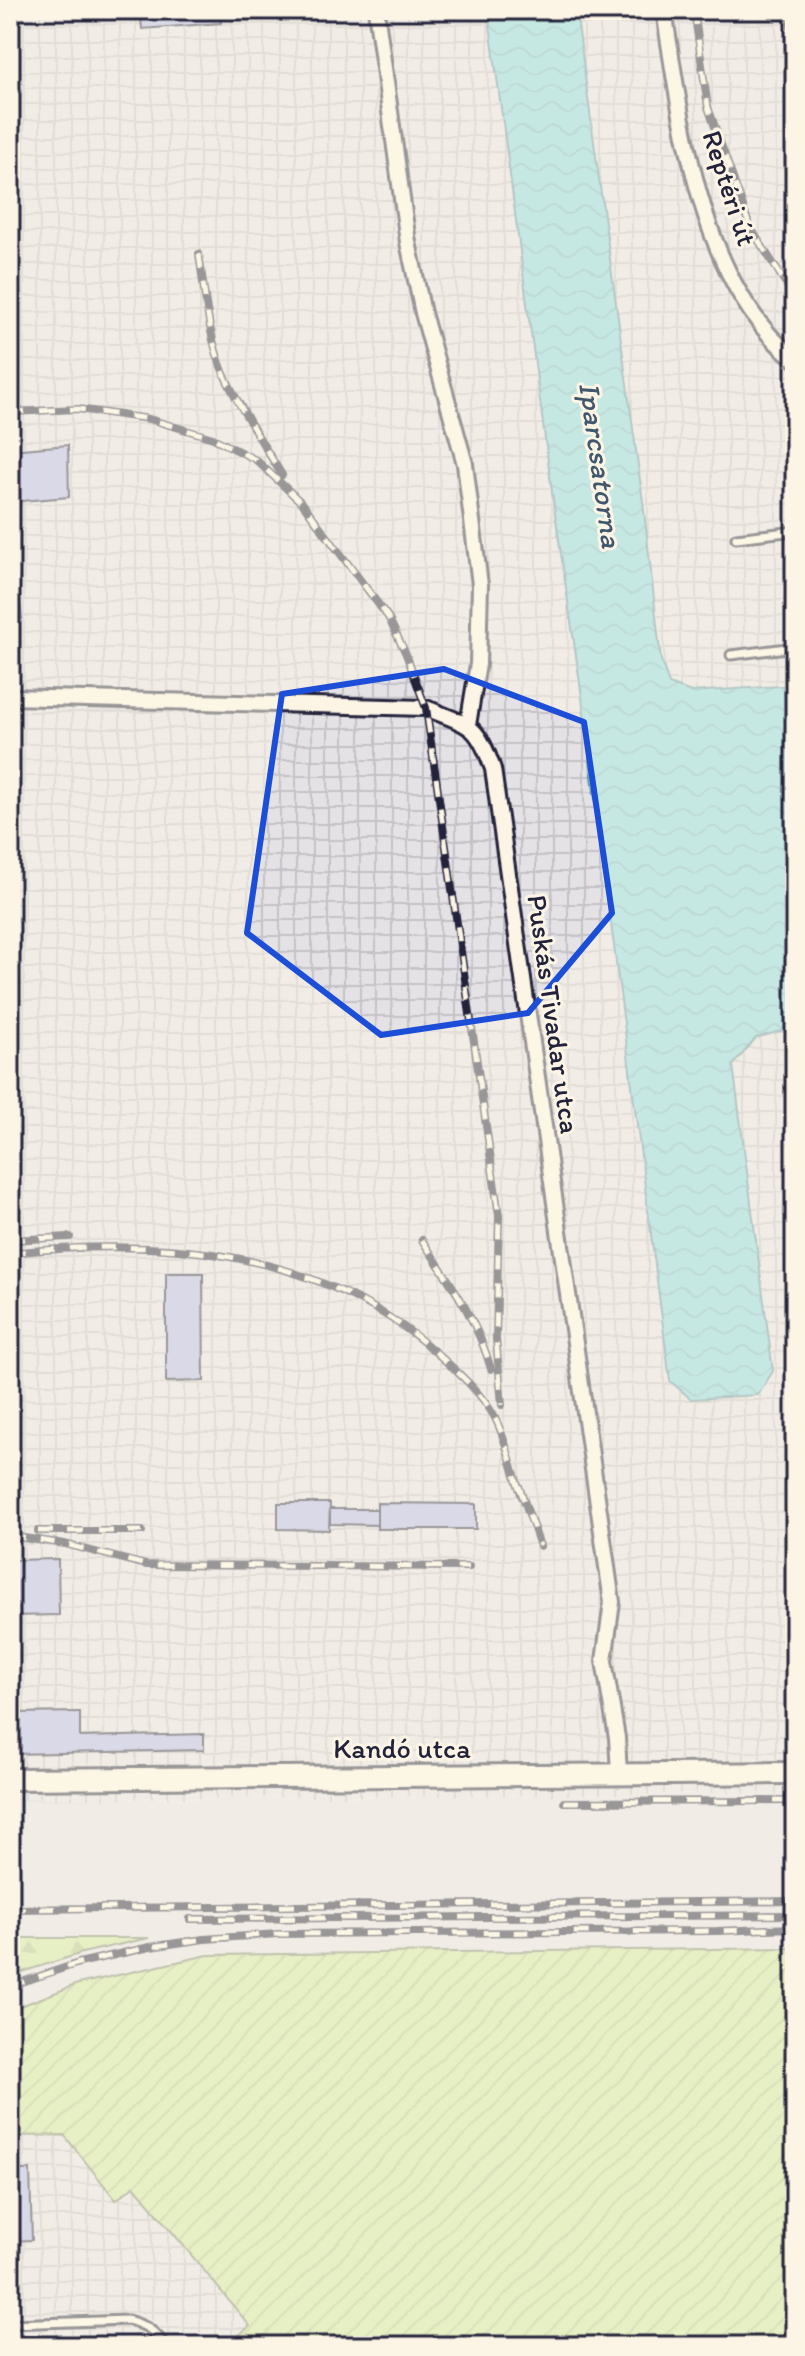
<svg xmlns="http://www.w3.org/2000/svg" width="805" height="2356" font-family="Itim,sans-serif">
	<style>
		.built { fill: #e5e2e6 }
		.industrial { fill: url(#industrial-grid) }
		.forest { fill: url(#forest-firs); stroke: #78846c; stroke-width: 2 }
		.garden { fill: url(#garden-furrows); stroke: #78846c; stroke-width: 2 }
		.water { fill: url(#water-waves); stroke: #5e8f9f; stroke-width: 2 }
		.building { fill: #b0b7e8; stroke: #22223b; stroke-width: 2 }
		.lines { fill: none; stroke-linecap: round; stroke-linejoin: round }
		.lane-casing { stroke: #22223b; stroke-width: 13 }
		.street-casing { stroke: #22223b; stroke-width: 20 }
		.secondary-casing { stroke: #22223b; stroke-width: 26 }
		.lane { stroke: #fcf5e5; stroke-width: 7 }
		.street { stroke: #fcf5e5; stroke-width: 14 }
		.secondary { stroke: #fcf5e5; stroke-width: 20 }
		.rail-casing { stroke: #22223b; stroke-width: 8 }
		.rail { stroke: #fcf5e5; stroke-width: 5; stroke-dasharray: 15; stroke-linecap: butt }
		.marked { fill: none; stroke: #1d4ed8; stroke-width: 6; stroke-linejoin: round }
		.labels { text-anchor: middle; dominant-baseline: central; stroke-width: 6; stroke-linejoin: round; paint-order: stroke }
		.street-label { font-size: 28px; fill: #22223b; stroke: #fcf5e5 }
		.water-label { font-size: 30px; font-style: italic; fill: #40586d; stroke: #fcf5e5 }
	</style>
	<defs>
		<pattern id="industrial-grid" width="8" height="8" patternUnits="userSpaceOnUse" patternTransform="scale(2)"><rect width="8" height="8" fill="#e5e2e6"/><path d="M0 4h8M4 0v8" fill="none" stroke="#c4c2c6"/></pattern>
		<pattern id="forest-firs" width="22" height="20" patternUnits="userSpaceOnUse" patternTransform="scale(2)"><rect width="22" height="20" fill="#cfe69c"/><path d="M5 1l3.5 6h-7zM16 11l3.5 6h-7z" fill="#b1c587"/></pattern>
		<pattern id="garden-furrows" width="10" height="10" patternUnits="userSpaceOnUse" patternTransform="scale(2)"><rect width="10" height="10" fill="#cfe69c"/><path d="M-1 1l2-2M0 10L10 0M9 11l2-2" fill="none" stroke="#b1c587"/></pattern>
		<pattern id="water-waves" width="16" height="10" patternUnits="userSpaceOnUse" patternTransform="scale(2)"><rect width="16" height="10" fill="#86d7e1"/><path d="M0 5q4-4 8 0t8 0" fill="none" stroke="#73b8c2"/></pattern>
	</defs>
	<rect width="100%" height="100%" fill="#fcf5e5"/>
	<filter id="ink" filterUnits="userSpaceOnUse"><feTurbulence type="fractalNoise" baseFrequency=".0125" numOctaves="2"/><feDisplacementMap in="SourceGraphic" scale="16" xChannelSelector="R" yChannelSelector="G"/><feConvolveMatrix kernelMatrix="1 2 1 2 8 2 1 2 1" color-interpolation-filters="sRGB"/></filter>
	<g filter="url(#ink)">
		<polygon class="built" points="767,1793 795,1802 795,1948 208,1955 78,1984 10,2010 10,1976 82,1953 144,1939 10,1938 10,1800"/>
		<g class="industrial">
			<polygon points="10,10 488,10 553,499 581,690 670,1381 691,1399 773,1371 733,1065 756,1038 795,1027 795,1802 766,1793 10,1800"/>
			<polygon points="576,10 795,10 795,685 690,692 669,684 661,660 643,502"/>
			<polygon points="64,2135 116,2199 134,2186 250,2327 232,2341 235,2346 10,2346 10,2136"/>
		</g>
		<polygon class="forest" points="10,1938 149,1938 82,1953 10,1976"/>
		<polygon class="garden" points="795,1948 795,2346 235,2346 231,2341 250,2326 134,2186 116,2200 64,2135 10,2136 10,2010 78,1984 208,1955"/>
		<polygon class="water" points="488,10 576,10 643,502 661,660 669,684 691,692 795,685 795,1027 756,1038 733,1065 773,1371 758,1395 691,1399 670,1381 581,690 553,499"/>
		<g class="building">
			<polygon points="140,10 220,10 221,23 142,29"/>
			<polygon points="786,10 795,10 795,77"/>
			<polygon points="68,445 69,497 10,502 10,450"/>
			<polygon points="17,576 22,619 10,621 10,577"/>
			<polygon points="166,1273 203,1273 204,1381 166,1382"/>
			<polygon points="278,1503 330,1503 329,1530 278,1529"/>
			<polygon points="377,1503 476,1504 476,1529 377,1529"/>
			<polygon points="330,1509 377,1509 377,1525 330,1524"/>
			<polygon points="58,1559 59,1615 10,1616 10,1560"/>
			<polygon points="80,1712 80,1737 204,1734 204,1750 13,1754 12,1713"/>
			<polygon points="10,2170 30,2170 32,2240 10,2241"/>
		</g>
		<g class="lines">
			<g class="lane-casing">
				<g id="lane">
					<polyline points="736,538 795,531"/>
					<polyline points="731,655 795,647"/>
					<path d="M10 2324 128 2320C145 2325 155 2330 165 2346"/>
				</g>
			</g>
			<g class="street-casing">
				<g id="street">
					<polyline points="376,10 408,242 423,313 465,464 480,585 478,664 468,725"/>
					<path d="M664 10C681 121 701 286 795 359"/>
					<path d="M10 697 426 708C470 726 477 723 493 769L612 1602 604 1661 617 1738 619 1774"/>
				</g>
			</g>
			<g class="secondary-casing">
				<polyline id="secondary" points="10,1779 795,1773"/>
			</g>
			<use href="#lane" class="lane"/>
			<use href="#street" class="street"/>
			<use href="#secondary" class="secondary"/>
			<g class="rail-casing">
				<g id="rail">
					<polyline points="694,10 708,107 750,227 795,298"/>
					<path d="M199 254C205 294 208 336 224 374 240 409 262 442 282 475"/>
					<polyline points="10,412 78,409 149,419 213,438 256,460 303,504 388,617 406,654 426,708 499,1216 496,1339 502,1405"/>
					<polyline points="10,1240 70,1237"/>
					<path d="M422 1240C451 1284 476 1317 491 1369"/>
					<path d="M10 1253C162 1237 323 1249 441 1357 461 1375 481 1393 494 1416 506 1438 513 1472 522 1497"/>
					<polyline points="519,1486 540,1546"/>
					<polyline points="38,1531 142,1531"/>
					<polyline points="10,1536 65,1544 146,1565 469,1567"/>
					<polyline points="564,1802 795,1801"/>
					<polyline points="10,1909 795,1901"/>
					<polyline points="190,1919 795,1915"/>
					<polyline points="10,1986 79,1963 150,1947 204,1939 278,1934 717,1931 795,1928"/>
				</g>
			</g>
			<use href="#rail" class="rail"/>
		</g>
	</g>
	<path d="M0 0H805V2356H0ZM444 669 584 722 612 913 528 1013 381 1035 247 933 282 694Z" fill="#fcf5e5" fill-opacity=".55" fill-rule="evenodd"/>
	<path class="marked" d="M444 669 584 722 612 913 528 1013 381 1035 247 933 282 694Z"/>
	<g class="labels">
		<g class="street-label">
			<text transform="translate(730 188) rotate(72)">Reptéri út</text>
			<text transform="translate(554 1014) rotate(82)">Puskás Tivadar utca</text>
			<text x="402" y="1748">Kandó utca</text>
		</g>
		<g class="water-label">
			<text transform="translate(601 465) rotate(82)">Iparcsatorna</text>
		</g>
	</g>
	<rect width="805" height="2356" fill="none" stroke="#fcf5e5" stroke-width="40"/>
	<rect x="20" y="20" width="765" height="2316" fill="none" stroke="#22223b" stroke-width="3" filter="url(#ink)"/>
</svg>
